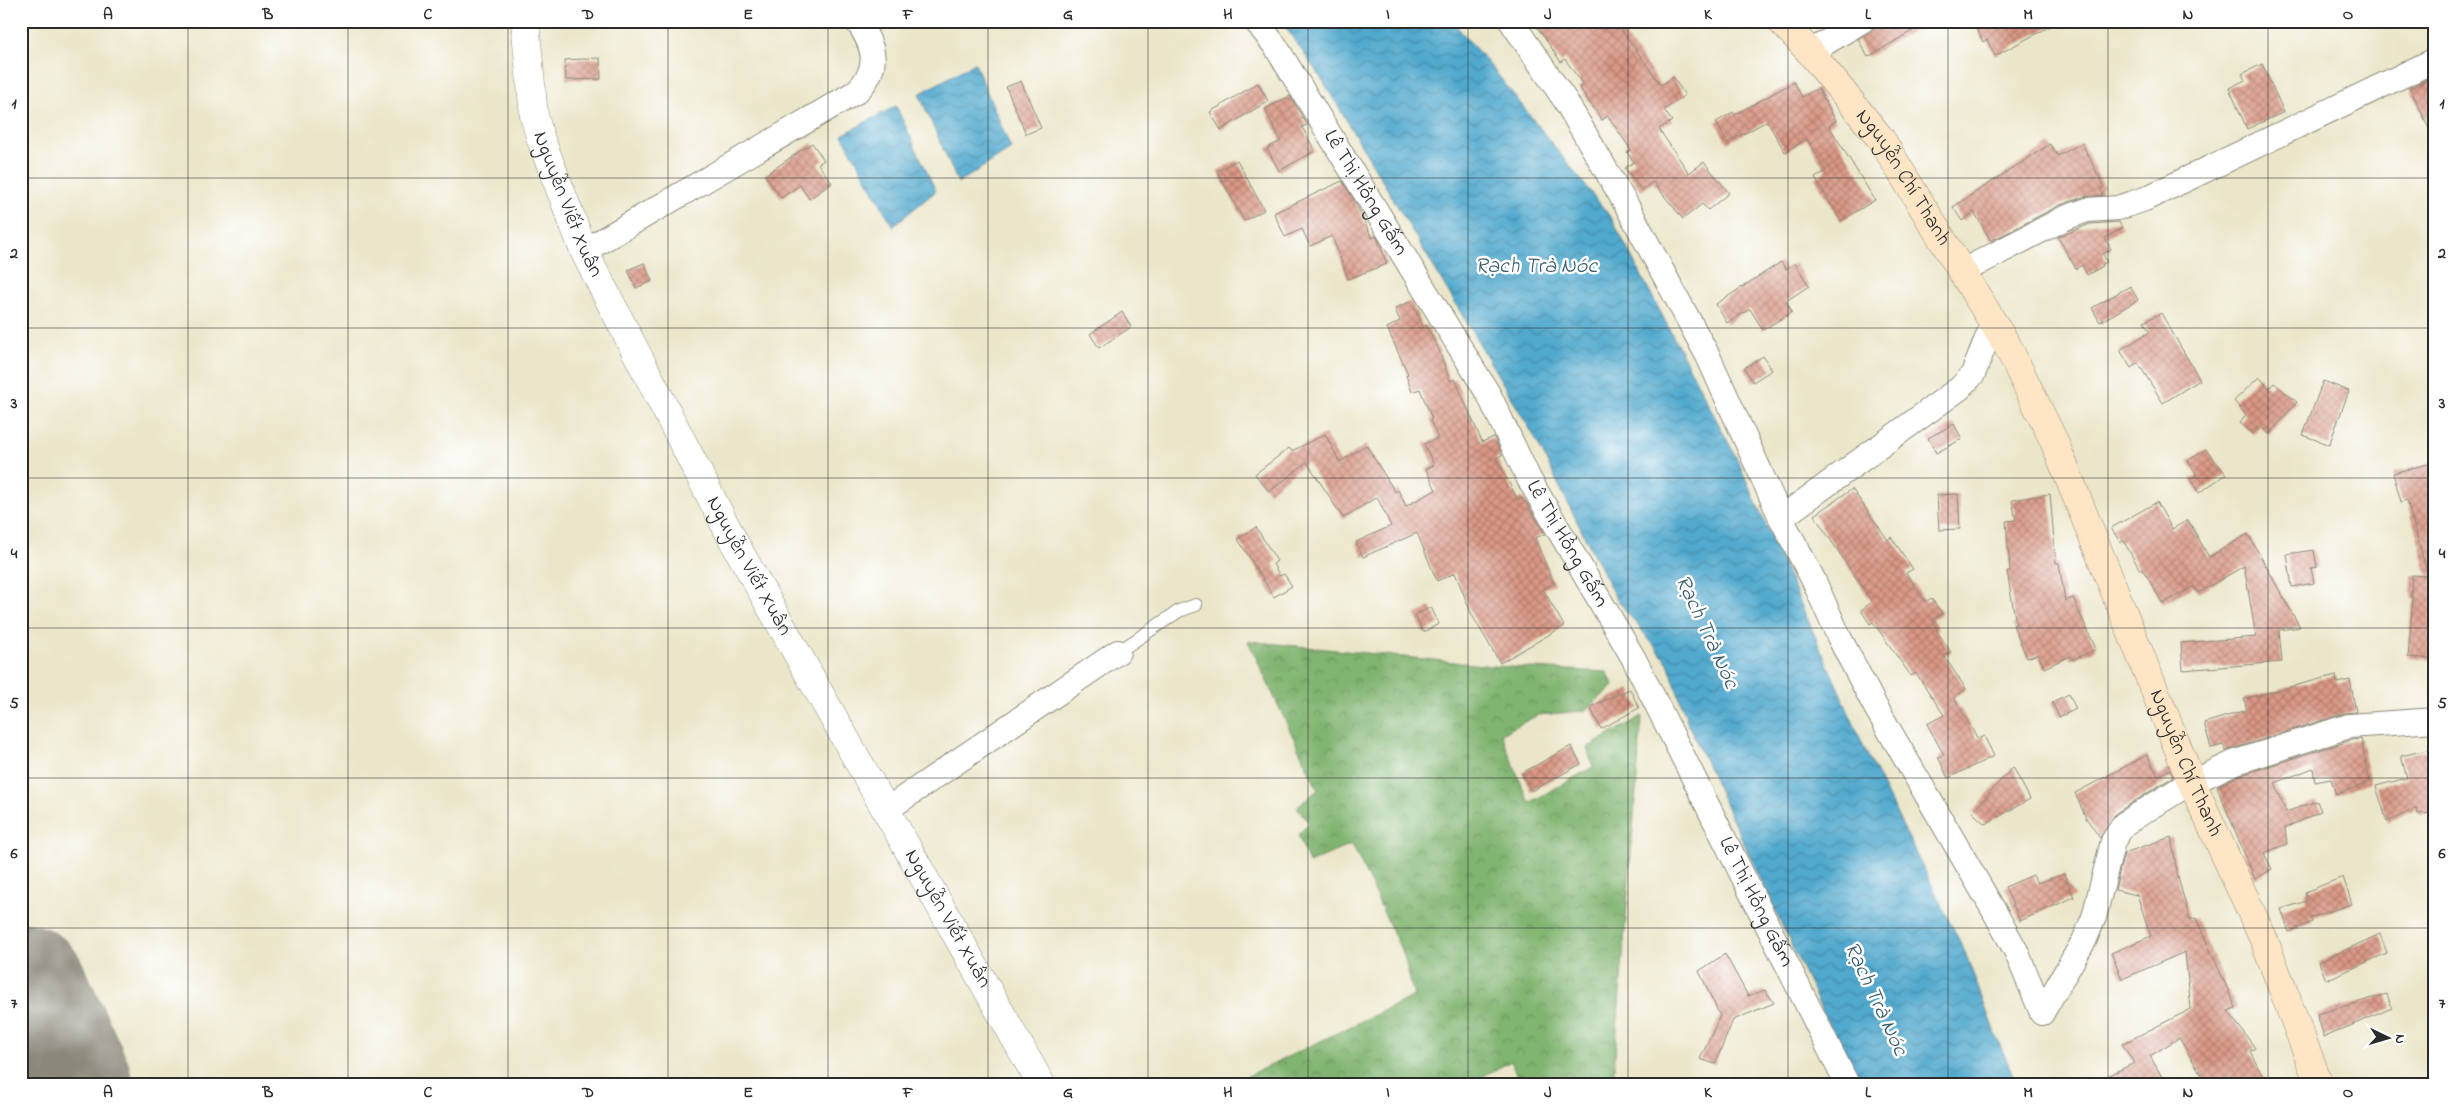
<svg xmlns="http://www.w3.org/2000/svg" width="2456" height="1105" font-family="'Indie Flower',sans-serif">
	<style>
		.forest { fill: url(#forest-crowns); stroke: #56704e }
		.water { fill: url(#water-waves); stroke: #3e6a7c }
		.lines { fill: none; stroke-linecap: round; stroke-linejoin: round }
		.runway { stroke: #8b887a; stroke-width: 136 }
		.building { fill: url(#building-cross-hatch) }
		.service-casing { stroke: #8b887a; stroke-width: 14 }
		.minor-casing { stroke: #8b887a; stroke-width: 26 }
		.tertiary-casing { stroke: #8b887a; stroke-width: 29 }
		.secondary-casing { stroke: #8b887a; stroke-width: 29 }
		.service { stroke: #fff; stroke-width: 12 }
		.minor { stroke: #fff; stroke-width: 24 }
		.tertiary { stroke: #fff; stroke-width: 28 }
		.secondary { stroke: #fde5c5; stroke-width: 28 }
		.grid { fill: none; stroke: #2b2b2b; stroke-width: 1; stroke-opacity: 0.55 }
		.labels { text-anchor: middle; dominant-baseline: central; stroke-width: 5; stroke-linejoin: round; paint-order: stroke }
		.street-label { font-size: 21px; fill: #2b2b2b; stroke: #fff }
		.water-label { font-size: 22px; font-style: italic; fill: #3a5d6c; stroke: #fff }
		.neatline { fill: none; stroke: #2b2b2b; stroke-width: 2 }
		.grid-label { font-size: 16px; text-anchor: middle; font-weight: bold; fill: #2b2b2b }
	</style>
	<defs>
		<pattern id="forest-crowns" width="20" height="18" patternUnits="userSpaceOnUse" patternTransform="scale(1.25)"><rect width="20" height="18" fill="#80b470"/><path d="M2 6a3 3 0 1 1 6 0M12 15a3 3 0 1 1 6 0" fill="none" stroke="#69935c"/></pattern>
		<pattern id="water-waves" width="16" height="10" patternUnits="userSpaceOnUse" patternTransform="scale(1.25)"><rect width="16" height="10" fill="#51a9ce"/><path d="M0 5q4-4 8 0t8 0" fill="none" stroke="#438aa7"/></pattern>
		<pattern id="building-cross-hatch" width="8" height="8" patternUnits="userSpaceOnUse" patternTransform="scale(1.25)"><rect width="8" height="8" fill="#da9885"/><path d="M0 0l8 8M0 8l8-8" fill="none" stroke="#b17c6d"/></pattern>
	</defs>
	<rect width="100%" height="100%" fill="#fff"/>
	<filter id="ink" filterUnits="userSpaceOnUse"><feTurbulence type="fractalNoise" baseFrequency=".02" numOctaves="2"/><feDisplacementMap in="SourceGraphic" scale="10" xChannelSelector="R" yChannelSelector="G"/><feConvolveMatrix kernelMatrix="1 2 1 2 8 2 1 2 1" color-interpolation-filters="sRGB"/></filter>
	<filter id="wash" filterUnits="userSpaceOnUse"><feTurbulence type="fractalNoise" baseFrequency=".0096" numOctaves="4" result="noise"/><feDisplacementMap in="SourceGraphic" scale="20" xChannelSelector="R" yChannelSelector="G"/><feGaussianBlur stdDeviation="1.12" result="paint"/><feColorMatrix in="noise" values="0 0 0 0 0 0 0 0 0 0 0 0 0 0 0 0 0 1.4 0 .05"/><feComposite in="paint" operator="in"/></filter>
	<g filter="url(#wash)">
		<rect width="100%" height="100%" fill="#ebe6c9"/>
		<polygon class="forest" points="1248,641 1493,666 1607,672 1614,686 1584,711 1538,715 1501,734 1529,803 1593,767 1587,748 1642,716 1613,1081 1606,1084 1520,1084 1511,1061 1469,1084 1231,1084 1414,996 1404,956 1352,844 1309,863 1298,835 1309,823 1297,807 1318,790"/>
		<g class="water">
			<polygon points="1281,21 1452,21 1494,70 1612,219 1737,459 1868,756 1965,952 1996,1036 2017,1084 1856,1084 1688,724 1668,663 1615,597 1534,436 1323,81"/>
			<polygon points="975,63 1011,149 958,183 919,94"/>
			<polygon points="896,106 936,191 893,226 842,135"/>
		</g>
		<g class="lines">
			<polyline class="runway" points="21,991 64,1084"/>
		</g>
		<g id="blocks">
			<g class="building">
				<polygon points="1533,21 1615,21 1661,85 1673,77 1685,95 1664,110 1672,121 1659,129 1667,141 1689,173 1704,162 1729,193 1708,210 1702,204 1683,219 1653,182 1641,190 1625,168 1634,162 1627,152 1631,150 1608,116 1602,120 1579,87 1583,85 1565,59 1561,62"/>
				<polygon points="1876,21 1929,21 1868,57 1858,39 1874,28"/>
				<polygon points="1973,21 2060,21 1995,56 1987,40 1983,42"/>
				<polygon points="600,58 601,79 566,80 565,60"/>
				<polygon points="2262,64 2284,112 2247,129 2229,88 2245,80 2242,74"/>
				<polygon points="2435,76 2435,141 2410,88"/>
				<polygon points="1021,81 1041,128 1026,134 1006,87"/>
				<polygon points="1794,82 1802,97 1818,88 1836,121 1829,126 1875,200 1841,221 1815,178 1826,171 1807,139 1785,152 1767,121 1727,143 1716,122 1733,112 1734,115"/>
				<polygon points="1258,83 1268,101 1221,130 1210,112"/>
				<polygon points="1290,96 1307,125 1302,127 1315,151 1279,171 1267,148 1281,141 1265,109"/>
				<polygon points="812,143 824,160 818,164 832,183 809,199 800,185 781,198 765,175"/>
				<polygon points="2082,143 2104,187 2100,189 2103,195 2083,197 2060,205 1991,241 1974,212 1962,221 1953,207 2050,144 2058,156"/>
				<polygon points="1237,160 1264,210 1244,221 1217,171"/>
				<polygon points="1342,181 1356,204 1372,238 1376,236 1378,240 1387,264 1348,279 1332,236 1310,246 1302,229 1285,237 1274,213"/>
				<polygon points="2119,222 2122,228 2105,238 2111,249 2103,254 2107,262 2102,264 2103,266 2087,275 2082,265 2076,269 2058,237 2090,224"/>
				<polygon points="1781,262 1786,269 1795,263 1809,286 1786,301 1792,312 1763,330 1750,309 1727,323 1716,304"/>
				<polygon points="644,263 652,281 636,288 628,270"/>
				<polygon points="2130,286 2138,300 2100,322 2092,308"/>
				<polygon points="1411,301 1423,327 1426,325 1439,350 1450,381 1455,379 1482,442 1494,437 1502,455 1496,458 1518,500 1523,498 1545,534 1535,538 1554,584 1543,589 1564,626 1500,663 1472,615 1455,573 1437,581 1417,533 1363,557 1356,542 1391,526 1377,497 1343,518 1307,462 1269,492 1255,474 1289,448 1292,451 1325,434 1340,462 1366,445 1395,492 1398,490 1406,506 1436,490 1426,469 1434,465 1424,444 1438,438 1430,420 1432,419 1420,389 1412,392 1406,375 1408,374 1387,328 1400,321 1395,309"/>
				<polygon points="1122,312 1131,327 1099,348 1090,334"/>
				<polygon points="2161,313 2200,380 2163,403 2138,363 2131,368 2120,350 2150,332 2144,322"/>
				<polygon points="1763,356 1772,370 1753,382 1744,368"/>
				<polygon points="2259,377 2269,388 2274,383 2297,402 2269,434 2260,426 2253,434 2240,423 2246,415 2234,401"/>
				<polygon points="2323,381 2349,391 2329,445 2303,435"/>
				<polygon points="1954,424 1962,439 1936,453 1928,438"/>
				<polygon points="2206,449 2226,474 2199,493 2190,479 2197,475 2188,461"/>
				<polygon points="2435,462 2435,659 2408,657 2413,598 2411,598 2412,575 2428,576 2407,500 2401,502 2393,473"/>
				<polygon points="1852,489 1888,540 1891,537 1913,569 1906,573 1926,602 1931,598 1942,613 1932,620 1938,629 1936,630 1951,652 1944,656 1966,689 1954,698 1978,739 1984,736 1994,756 1948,778 1938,757 1944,755 1927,724 1944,715 1916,673 1911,676 1873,622 1870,624 1861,610 1872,602 1814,515"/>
				<polygon points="1958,494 1960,529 1939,530 1937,495"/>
				<polygon points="2050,494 2056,563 2059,563 2065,601 2073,598 2096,649 2072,660 2070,656 2044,668 2038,654 2027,658 2013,625 2016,624 2007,571 2010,571 2006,521 2016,520 2012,500"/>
				<polygon points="2157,502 2172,529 2188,520 2209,557 2248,534 2300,627 2279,630 2282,662 2183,670 2181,643 2256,637 2244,566 2198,593 2194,586 2163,604 2142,568 2140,570 2123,540 2120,542 2111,528"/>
				<polygon points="1256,527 1277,561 1273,564 1280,576 1284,574 1292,586 1274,597 1238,539"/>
				<polygon points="2314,550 2317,567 2311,568 2314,583 2292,587 2287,554"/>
				<polygon points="1431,607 1439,624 1423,632 1415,615"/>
				<polygon points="2336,675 2337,683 2350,680 2356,712 2345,713 2226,751 2223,745 2211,748 2204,723 2247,710 2244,699"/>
				<polygon points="1630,689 1639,708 1601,729 1590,707"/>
				<polygon points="2069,694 2076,709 2059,717 2052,702"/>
				<polygon points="2361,739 2370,782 2336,795 2331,779 2315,782 2313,768 2275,783 2286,812 2317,801 2321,811 2285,828 2287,844 2264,853 2272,869 2255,879 2217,787 2238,776 2352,740"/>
				<polygon points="1571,746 1581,764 1531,791 1522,773"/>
				<polygon points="2435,748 2435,813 2418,814 2416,808 2387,822 2376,786 2407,778 2401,756"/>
				<polygon points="2147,755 2158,776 2170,769 2173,777 2116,813 2100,838 2086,818 2075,793"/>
				<polygon points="2013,767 2030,799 1985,824 1972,812"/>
				<polygon points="2171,837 2178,877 2190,920 2196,918 2236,1008 2228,1011 2255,1048 2250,1051 2266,1084 2207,1084 2179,1038 2150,1056 2166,1084 2092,1084 2134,1063 2122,1044 2191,1009 2185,952 2122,979 2111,953 2151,936 2137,895 2115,890 2124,853"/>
				<polygon points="2064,874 2074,897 2020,921 2005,887 2033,875 2037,883"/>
				<polygon points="2343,877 2352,904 2310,918 2312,922 2289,932 2281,909 2307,901 2305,892"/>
				<polygon points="2380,934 2387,953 2326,980 2319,962"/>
				<polygon points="1725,954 1748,996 1765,990 1774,1003 1733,1020 1715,1064 1700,1059 1720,1016 1699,971"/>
				<polygon points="2387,994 2392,1008 2324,1037 2317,1014"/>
			</g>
		</g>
	</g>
	<g filter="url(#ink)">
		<use href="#blocks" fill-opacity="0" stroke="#8b887a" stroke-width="1"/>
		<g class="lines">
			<g class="service-casing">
				<polyline id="service" points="1118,652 1179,611 1196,605"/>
			</g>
			<g class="minor-casing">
				<g id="minor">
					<path id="s1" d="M1256 21 1276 47 1489 395 1529 479 1634 659 1847 1084"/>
					<polyline points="1511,21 1565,100 1627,206 1708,356 1781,518 1813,579 1839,637 1875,706 1993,909 2016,951 2042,1013"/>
					<polyline points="1810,52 1862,21"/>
					<path d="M584 251 856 92C881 68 875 47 857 21"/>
					<polyline points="1963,271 2065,218 2087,210 2118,208 2145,199 2435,60"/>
					<polyline points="1781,518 1960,388 1973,374 1993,323"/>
					<polyline points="886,810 1118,652"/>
					<polyline points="2042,1013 2085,939 2094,917 2113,841 2124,824 2183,787 2233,763 2349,726 2435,720"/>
				</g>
			</g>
			<g class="tertiary-casing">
				<g id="tertiary">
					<path id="s2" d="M525 21 534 116 541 140 584 251 734 542 1041 1084"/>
				</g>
			</g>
			<g class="secondary-casing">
				<g id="secondary">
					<path id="s3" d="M1781 21 1810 52 1881 139 2008 347 2054 441 2192 783 2264 940 2319 1084"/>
				</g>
			</g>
			<use href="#service" class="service"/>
			<use href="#minor" class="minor"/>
			<use href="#tertiary" class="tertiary"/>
			<use href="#secondary" class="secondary"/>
		</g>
	</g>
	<path class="grid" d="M188 21V1084M348 21V1084M508 21V1084M668 21V1084M828 21V1084M988 21V1084M1148 21V1084M1308 21V1084M1468 21V1084M1628 21V1084M1788 21V1084M1948 21V1084M2108 21V1084M2268 21V1084M21 178H2435M21 328H2435M21 478H2435M21 628H2435M21 778H2435M21 928H2435"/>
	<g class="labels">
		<g class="street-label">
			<text stroke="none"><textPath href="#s3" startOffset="199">Nguyễn Chí Thanh</textPath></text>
			<text stroke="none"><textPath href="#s1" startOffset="204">Lê Thị Hồng Gấm</textPath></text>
			<text stroke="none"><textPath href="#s2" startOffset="190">Nguyễn Viết Xuân</textPath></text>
			<text stroke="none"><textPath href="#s1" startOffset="609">Lê Thị Hồng Gấm</textPath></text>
			<text stroke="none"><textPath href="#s2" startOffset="595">Nguyễn Viết Xuân</textPath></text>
			<text stroke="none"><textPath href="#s3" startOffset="851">Nguyễn Chí Thanh</textPath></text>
			<text stroke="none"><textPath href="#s1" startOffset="1014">Lê Thị Hồng Gấm</textPath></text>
			<text stroke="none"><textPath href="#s2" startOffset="1000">Nguyễn Viết Xuân</textPath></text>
		</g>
		<g class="water-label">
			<text x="1536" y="267">Rạch Trà Nóc</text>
			<text transform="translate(1706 632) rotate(65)">Rạch Trà Nóc</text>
			<text transform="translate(1875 999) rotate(65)">Rạch Trà Nóc</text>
		</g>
	</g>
	<rect width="2456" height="1105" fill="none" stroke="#fff" stroke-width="55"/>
	<g transform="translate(2388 1038) rotate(95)" stroke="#ffffff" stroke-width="4" paint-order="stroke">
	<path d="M0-4L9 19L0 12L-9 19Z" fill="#2b2b2b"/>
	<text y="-8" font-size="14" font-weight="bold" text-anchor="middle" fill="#2b2b2b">N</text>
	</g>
	<rect x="28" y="28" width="2400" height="1050" class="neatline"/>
	<g class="grid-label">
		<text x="108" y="19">A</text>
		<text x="268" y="19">B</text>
		<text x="428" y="19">C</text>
		<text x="588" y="19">D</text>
		<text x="748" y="19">E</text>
		<text x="908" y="19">F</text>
		<text x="1068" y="19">G</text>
		<text x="1228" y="19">H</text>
		<text x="1388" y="19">I</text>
		<text x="1548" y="19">J</text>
		<text x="1708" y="19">K</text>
		<text x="1868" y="19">L</text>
		<text x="2028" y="19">M</text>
		<text x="2188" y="19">N</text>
		<text x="2348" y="19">O</text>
		<text x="14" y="108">1</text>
		<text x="2442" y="108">1</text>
		<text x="14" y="258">2</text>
		<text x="2442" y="258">2</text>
		<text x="14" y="408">3</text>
		<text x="2442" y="408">3</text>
		<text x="14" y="558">4</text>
		<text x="2442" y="558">4</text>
		<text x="14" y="708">5</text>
		<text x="2442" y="708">5</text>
		<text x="14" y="858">6</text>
		<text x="2442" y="858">6</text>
		<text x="14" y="1008">7</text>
		<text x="2442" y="1008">7</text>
		<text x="108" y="1097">A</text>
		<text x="268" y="1097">B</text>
		<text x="428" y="1097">C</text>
		<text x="588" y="1097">D</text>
		<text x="748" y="1097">E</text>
		<text x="908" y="1097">F</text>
		<text x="1068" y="1097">G</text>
		<text x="1228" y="1097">H</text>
		<text x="1388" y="1097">I</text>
		<text x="1548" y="1097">J</text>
		<text x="1708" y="1097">K</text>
		<text x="1868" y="1097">L</text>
		<text x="2028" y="1097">M</text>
		<text x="2188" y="1097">N</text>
		<text x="2348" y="1097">O</text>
	</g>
</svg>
